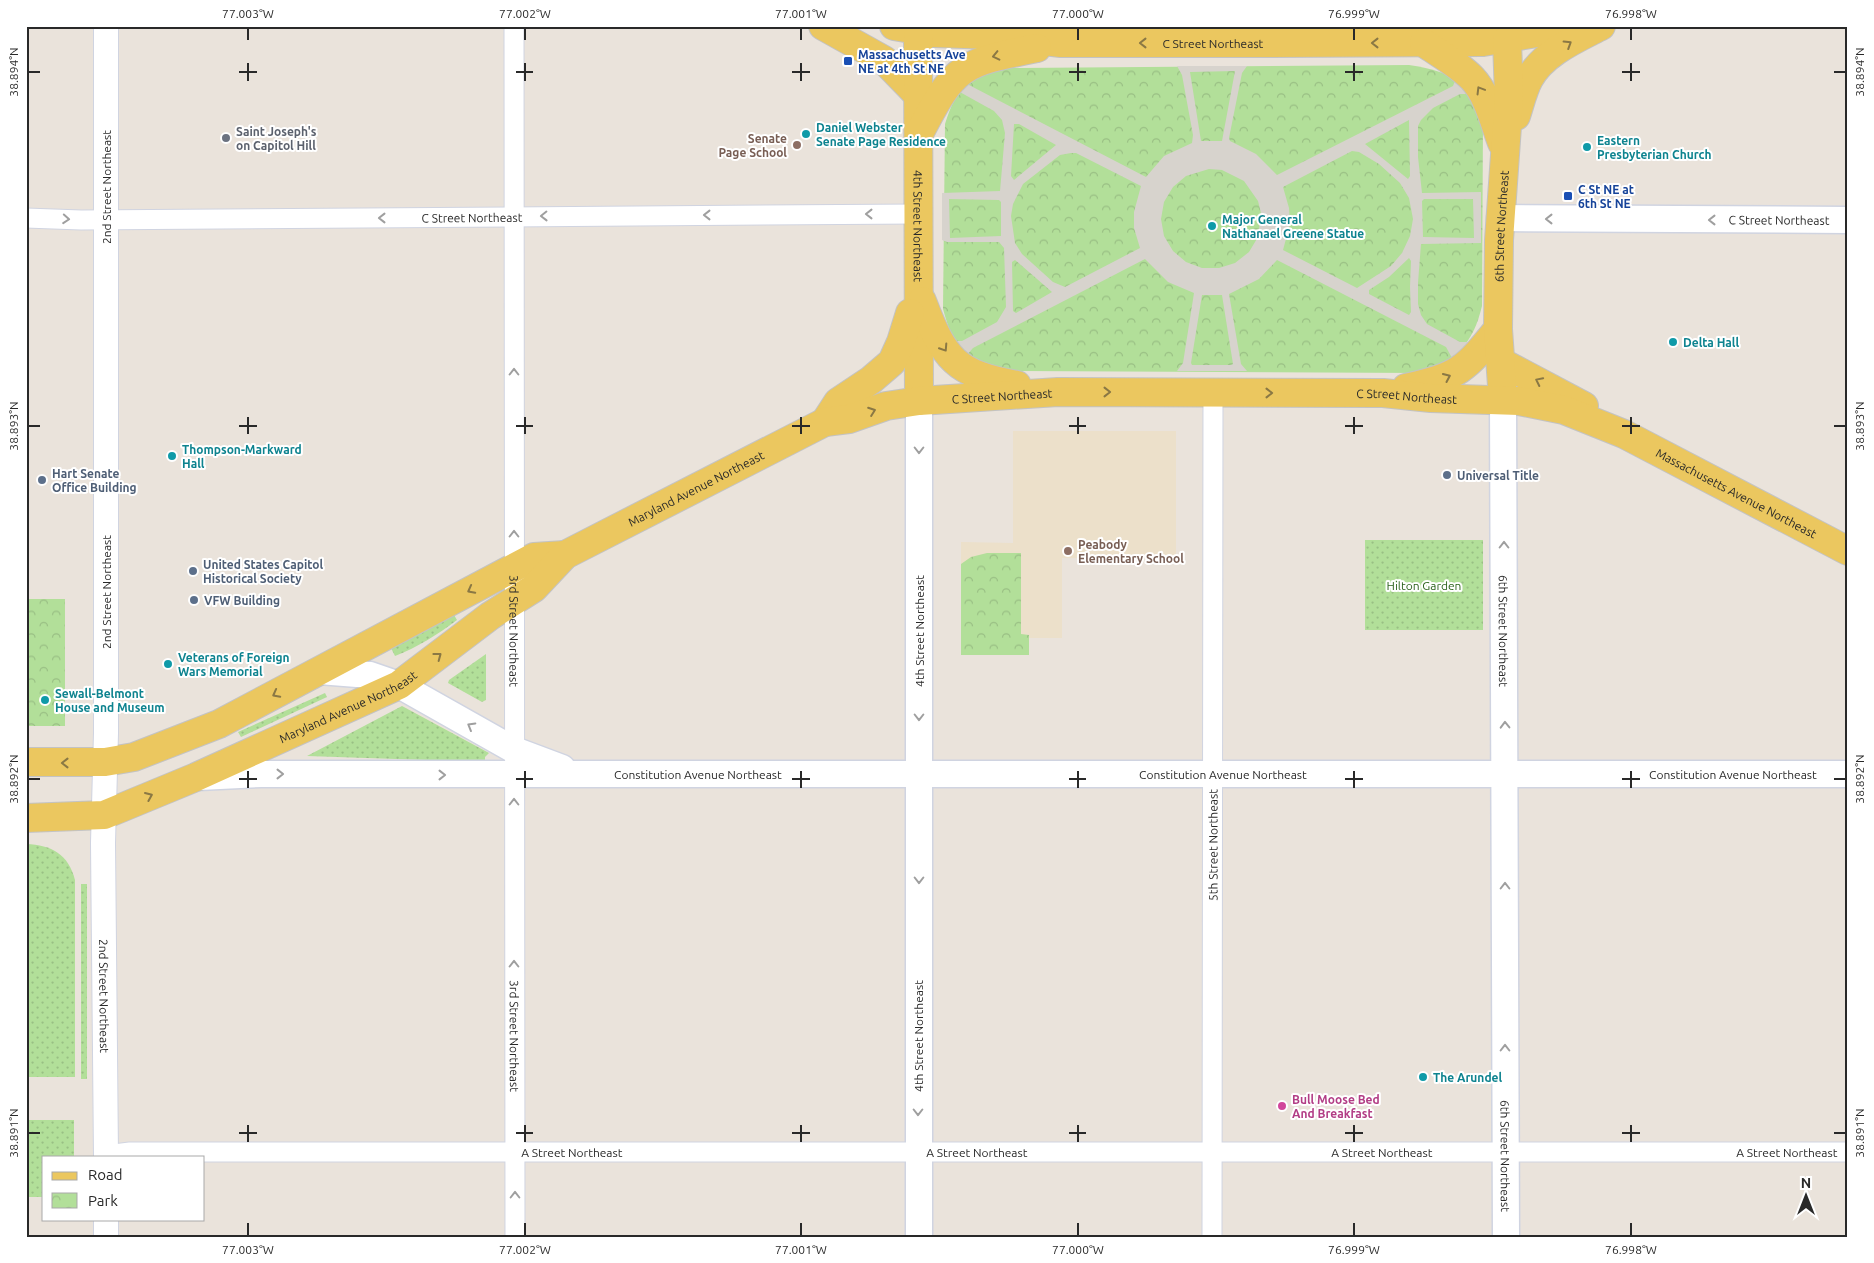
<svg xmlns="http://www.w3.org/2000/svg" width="1874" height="1263" font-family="Ubuntu,sans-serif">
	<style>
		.education { fill: #ece0ca }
		.grass { fill: url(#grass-dots) }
		.park { fill: url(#park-crowns) }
		.plaza { fill: #d7d3cd; fill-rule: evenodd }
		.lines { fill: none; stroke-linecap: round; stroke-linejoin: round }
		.minor-casing { stroke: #d0d4e1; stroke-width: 21 }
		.tertiary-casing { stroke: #d0d4e1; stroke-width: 26 }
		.secondary-casing { stroke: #d0d4e1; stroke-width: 29 }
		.primary-casing { stroke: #c3c3c3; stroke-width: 30 }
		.minor { stroke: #fff; stroke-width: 19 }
		.tertiary { stroke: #fff; stroke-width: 24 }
		.secondary { stroke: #fff; stroke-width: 26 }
		.primary { stroke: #ebc75f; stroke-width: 28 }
		.oneway { stroke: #8a7844 }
		.oneway2 { stroke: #9f9f9f }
		.ticks { fill: none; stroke: #292929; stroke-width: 2 }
		.transit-dot { fill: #1a4fb4; stroke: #fff; stroke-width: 2 }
		.culture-dot { fill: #0f9aa8; stroke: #fff; stroke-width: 2 }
		.worship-dot { fill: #6b7280; stroke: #fff; stroke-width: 2 }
		.education-dot { fill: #8d6e63; stroke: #fff; stroke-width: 2 }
		.service-dot { fill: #5c6f8a; stroke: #fff; stroke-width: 2 }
		.hotel-dot { fill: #d1479c; stroke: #fff; stroke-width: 2 }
		.labels { text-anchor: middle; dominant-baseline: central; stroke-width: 4; stroke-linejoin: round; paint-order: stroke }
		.street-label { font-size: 12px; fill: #292929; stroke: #fff }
		.transit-label { font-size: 12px; font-weight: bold; fill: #164399; stroke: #fff; text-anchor: start }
		.culture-label { font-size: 12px; font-weight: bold; fill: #0d838f; stroke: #fff; text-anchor: start }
		.worship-label { font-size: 12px; font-weight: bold; fill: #5b616d; stroke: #fff; text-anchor: start }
		.education-label { font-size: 12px; font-weight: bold; fill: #785e54; stroke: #fff; text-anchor: end }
		.service-label { font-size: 12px; font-weight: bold; fill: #4e5e75; stroke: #fff; text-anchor: start }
		.park-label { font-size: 12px; fill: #2c621c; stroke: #fff }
		.hotel-label { font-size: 12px; font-weight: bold; fill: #b23c85; stroke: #fff; text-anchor: start }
		.neatline { fill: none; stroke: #292929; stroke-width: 2 }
		.ticks-label { font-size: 12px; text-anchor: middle; fill: #292929 }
	</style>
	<defs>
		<pattern id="grass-dots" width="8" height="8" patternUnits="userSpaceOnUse" patternTransform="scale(1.25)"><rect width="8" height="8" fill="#b2df99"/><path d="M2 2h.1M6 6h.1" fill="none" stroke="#99bf84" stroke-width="1.8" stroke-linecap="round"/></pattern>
		<pattern id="park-crowns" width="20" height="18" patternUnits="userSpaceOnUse" patternTransform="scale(1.25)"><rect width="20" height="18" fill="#b2df99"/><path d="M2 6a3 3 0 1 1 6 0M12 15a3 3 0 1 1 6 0" fill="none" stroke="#99bf84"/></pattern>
	</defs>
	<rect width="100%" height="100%" fill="#eae3db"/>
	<polygon class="education" points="1013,431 1176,431 1176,559 1062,558 1062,638 1029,638 1029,655 961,655 961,542 1013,543"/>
	<g class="grass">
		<rect x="1365" y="540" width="118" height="90"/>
		<path d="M454 615 457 620C437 635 418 647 395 656L391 648Z"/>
		<polygon points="486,654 486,700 482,702 448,683 449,680"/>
		<polygon points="325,693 327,697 241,737 238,732"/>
		<polygon points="402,706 489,753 485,757 485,762 307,756"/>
		<path d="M26 844C52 845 68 854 75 880V1077H26Z"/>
		<rect x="81" y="884" width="6" height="195"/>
		<polygon points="26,1120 74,1120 74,1157 44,1157 44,1197 26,1197"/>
	</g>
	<g class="park">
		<path d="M1409 65C1454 72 1462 80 1483 120L1482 306C1473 344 1456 360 1420 373L1008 371C964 362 955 352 943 309L945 124C957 85 967 81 1004 68Z"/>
		<polygon points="987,553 1021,553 1021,634 1029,635 1029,655 961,655 961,564 971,557"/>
		<rect x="26" y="599" width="39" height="127"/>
	</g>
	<path class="plaza" d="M1177 66H1247L1242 73 1229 138 1230 141 1256 154 1277 175 1453 86 1455 81 1462 87 1467 94H1460L1433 108 1421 120 1418 126V157L1422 193 1481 192V243L1421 244 1418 283V304L1421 315 1427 324 1460 342H1468L1460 352 1452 358 1446 347 1277 260 1259 279 1229 294 1241 364 1247 371H1177L1183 363 1194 293 1168 282 1145 259 973 348 966 356 954 341H962L997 322 1006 307 1004 248 999 242H947L942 240V193L1000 191 1005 133 1002 120 994 111 958 91 968 80 969 85 1146 177 1164 156 1192 143 1193 135 1182 75ZM1235 71 1222 141H1201L1190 72ZM1409 120 1410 176 1408 179 1365 144ZM1014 124H1019L1056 145 1014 180 1011 176ZM1352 151 1359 152 1379 164 1400 183 1409 198 1413 219 1410 236 1402 253 1391 266 1357 288 1283 250 1290 224 1289 208 1283 187ZM1071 153H1076L1141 186 1134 212V228L1140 248 1065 287 1053 282 1022 254 1015 243 1011 216 1013 204 1023 184 1060 155ZM1209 169 1222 170 1244 181 1258 201 1261 213 1258 237 1249 252 1235 263 1219 268H1202L1186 262 1173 251 1164 236 1161 219 1164 202 1173 187 1186 176ZM949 199 999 200 1001 202V236L950 238ZM1424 199H1473L1474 238 1423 237 1422 201ZM1409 258 1411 261 1410 287 1411 312 1409 315 1369 294V290L1389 277ZM1015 260 1052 292 1016 313 1013 311 1012 262ZM1202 295H1222L1233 364 1231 365H1192L1191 363Z"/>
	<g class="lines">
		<g class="minor-casing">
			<g id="minor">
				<path id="s1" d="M514 26 515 1237"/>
				<path id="s2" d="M26 218 81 220 918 214"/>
				<path id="s3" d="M106 1155 130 1152H1848"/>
				<path id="s4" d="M1212 1237 1213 392"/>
			</g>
		</g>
		<g class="tertiary-casing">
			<g id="tertiary">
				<path id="s5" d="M106 26V733L103 843 106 1157"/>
				<polyline points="106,1237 106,1219"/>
			</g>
		</g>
		<g class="secondary-casing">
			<g id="secondary">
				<path id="s6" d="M1500 218 1848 220"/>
				<path id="s7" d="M1503 400 1506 1237"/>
				<polyline points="919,401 919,1237"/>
				<polyline points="319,671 370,675 399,685 514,750 562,768"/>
				<path id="s8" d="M199 777 261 774H1848"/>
			</g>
		</g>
		<g class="primary-casing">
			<g id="primary">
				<polyline points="823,26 884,60 918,95"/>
				<path id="s9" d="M894 26 934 33 995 35 1061 43H1242L1483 42 1549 31 1561 26"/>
				<path id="s10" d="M918 31 919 401"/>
				<path d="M1424 43C1440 54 1458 64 1472 78 1488 95 1494 122 1502 143"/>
				<path d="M1516 116C1520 104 1523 90 1529 79 1543 53 1576 39 1601 26"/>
				<path d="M919 134C955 64 962 63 1037 48"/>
				<path d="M922 301C944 359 955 374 1017 385"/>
				<polyline points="1501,362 1584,406"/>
				<path d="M1406 388C1459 376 1465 370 1498 329"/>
				<path id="s11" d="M1503 400 1498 329 1499 240 1509 98 1507 40"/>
				<polyline points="825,422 838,402 871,380 892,362 901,342 910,313"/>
				<polyline points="26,762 105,762 134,757 219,724 534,557 565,555"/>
				<path id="s12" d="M26 818 104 815 196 777 399 685 490 616 534 588 565 555 825 422 849 419 886 406 919 401 1058 392 1383 393 1431 398 1519 401 1564 410 1624 434 1848 551"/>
			</g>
		</g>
		<use href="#minor" class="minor"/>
		<use href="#tertiary" class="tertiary"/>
		<use href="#secondary" class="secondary"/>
		<use href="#primary" class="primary"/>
	</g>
	<defs><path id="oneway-chevron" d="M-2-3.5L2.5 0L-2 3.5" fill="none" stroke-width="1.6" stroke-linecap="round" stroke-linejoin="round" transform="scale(1.25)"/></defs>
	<g class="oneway">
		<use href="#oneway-chevron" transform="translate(1143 43) rotate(-180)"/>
		<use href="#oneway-chevron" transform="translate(1375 43) rotate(180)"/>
		<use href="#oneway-chevron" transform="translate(1568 44) rotate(-32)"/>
		<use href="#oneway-chevron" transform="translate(996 56) rotate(167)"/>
		<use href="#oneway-chevron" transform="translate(1480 90) rotate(-121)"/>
		<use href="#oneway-chevron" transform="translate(944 348) rotate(57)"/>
		<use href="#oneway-chevron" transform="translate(1447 377) rotate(-24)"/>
		<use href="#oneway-chevron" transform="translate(1539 381) rotate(-154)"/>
		<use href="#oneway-chevron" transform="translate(1107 392)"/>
		<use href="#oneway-chevron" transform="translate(1269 393)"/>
		<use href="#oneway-chevron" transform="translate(872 411) rotate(-20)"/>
		<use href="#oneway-chevron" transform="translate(471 590) rotate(152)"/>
		<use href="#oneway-chevron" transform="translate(438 656) rotate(-37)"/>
		<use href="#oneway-chevron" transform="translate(276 694) rotate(152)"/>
		<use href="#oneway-chevron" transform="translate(65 763) rotate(180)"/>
		<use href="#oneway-chevron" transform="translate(149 796) rotate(-23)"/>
	</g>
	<g class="oneway2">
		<use href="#oneway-chevron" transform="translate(869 214) rotate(180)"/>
		<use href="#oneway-chevron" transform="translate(707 215) rotate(180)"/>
		<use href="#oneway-chevron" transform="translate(544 216) rotate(179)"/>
		<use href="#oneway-chevron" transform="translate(382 218) rotate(180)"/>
		<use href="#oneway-chevron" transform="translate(66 219) rotate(4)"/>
		<use href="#oneway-chevron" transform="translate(1549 219) rotate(-180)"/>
		<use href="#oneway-chevron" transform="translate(1712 220) rotate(-180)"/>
		<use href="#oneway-chevron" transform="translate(514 372) rotate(-90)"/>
		<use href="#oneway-chevron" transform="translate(919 450) rotate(90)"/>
		<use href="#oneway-chevron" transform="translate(514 534) rotate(-90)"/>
		<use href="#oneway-chevron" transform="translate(1504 545) rotate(-90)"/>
		<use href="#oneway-chevron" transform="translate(919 717) rotate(90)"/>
		<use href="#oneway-chevron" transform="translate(1505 725) rotate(-91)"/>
		<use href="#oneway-chevron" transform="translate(471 726) rotate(-150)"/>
		<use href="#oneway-chevron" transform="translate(280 774)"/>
		<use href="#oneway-chevron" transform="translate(442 775)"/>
		<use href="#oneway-chevron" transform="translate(514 802) rotate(-90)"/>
		<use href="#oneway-chevron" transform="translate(919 880) rotate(90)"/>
		<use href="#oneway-chevron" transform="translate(1505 886) rotate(-90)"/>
		<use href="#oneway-chevron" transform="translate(514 964) rotate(-90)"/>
		<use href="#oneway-chevron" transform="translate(1505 1048) rotate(-90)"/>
		<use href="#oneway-chevron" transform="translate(918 1112) rotate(90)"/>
		<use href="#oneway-chevron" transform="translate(515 1195) rotate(-90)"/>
	</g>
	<path class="ticks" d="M248 28V40M525 28V40M801 28V40M1078 28V40M1354 28V40M1631 28V40M248 63V81M525 63V81M801 63V81M1078 63V81M1354 63V81M1631 63V81M28 72H40M239 72H257M516 72H533M792 72H810M1069 72H1086M1345 72H1363M1622 72H1640M1834 72H1846M248 417V434M525 417V434M801 417V434M1078 417V434M1354 417V434M1631 417V434M28 426H40M239 426H257M516 426H533M792 426H810M1069 426H1086M1345 426H1363M1622 426H1640M1834 426H1846M248 771V788M525 771V788M801 771V788M1078 771V788M1354 771V788M1631 771V788M28 779H40M239 779H257M516 779H533M792 779H810M1069 779H1086M1345 779H1363M1622 779H1640M1834 779H1846M248 1125V1142M525 1125V1142M801 1125V1142M1078 1125V1142M1354 1125V1142M1631 1125V1142M28 1133H40M239 1133H257M516 1133H533M792 1133H810M1069 1133H1086M1345 1133H1363M1622 1133H1640M1834 1133H1846M248 1223V1236M525 1223V1236M801 1223V1236M1078 1223V1236M1354 1223V1236M1631 1223V1236"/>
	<g class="transit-dot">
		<rect x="843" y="56" width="10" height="10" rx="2.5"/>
		<rect x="1563" y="191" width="10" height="10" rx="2.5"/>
	</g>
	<g class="culture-dot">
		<circle cx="806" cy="134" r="5"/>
		<circle cx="1587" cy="147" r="5"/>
		<circle cx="1212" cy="226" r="5"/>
		<circle cx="1673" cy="342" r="5"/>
		<circle cx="172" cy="456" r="5"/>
		<circle cx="168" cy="664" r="5"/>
		<circle cx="45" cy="700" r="5"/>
		<circle cx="1423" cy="1077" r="5"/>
	</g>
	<circle class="worship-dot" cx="226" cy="138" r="5"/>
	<g class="education-dot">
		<circle cx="797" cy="145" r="5"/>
		<circle cx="1068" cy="551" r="5"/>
	</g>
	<g class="service-dot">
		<circle cx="1447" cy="475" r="5"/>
		<circle cx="42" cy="480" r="5"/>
		<circle cx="193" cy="571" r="5"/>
		<circle cx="194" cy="600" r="5"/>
	</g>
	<circle class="hotel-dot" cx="1282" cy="1106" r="5"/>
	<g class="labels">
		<g class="street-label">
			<text stroke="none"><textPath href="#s9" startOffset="320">C Street Northeast</textPath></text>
			<text transform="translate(106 187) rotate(-90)">2nd Street Northeast</text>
			<text stroke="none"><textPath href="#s2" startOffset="446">C Street Northeast</textPath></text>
			<text stroke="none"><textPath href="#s6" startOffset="279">C Street Northeast</textPath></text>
			<text stroke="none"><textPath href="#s10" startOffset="195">4th Street Northeast</textPath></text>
			<text stroke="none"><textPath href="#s11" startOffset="174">6th Street Northeast</textPath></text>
			<text stroke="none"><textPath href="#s12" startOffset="1084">C Street Northeast</textPath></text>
			<text stroke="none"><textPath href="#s12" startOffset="1489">C Street Northeast</textPath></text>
			<text stroke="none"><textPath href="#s12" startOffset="759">Maryland Avenue Northeast</textPath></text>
			<text stroke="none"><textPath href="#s12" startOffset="1839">Massachusetts Avenue Northeast</textPath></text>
			<text transform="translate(106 592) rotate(-90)">2nd Street Northeast</text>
			<text stroke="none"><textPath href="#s1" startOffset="605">3rd Street Northeast</textPath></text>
			<text transform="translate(919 631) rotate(-90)">4th Street Northeast</text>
			<text stroke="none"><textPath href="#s7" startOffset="231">6th Street Northeast</textPath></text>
			<text stroke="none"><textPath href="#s12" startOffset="345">Maryland Avenue Northeast</textPath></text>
			<text stroke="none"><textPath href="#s8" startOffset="499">Constitution Avenue Northeast</textPath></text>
			<text stroke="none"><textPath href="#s8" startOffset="1024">Constitution Avenue Northeast</textPath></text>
			<text stroke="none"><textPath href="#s8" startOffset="1534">Constitution Avenue Northeast</textPath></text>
			<text stroke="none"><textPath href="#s4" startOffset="392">5th Street Northeast</textPath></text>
			<text stroke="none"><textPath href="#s5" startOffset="970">2nd Street Northeast</textPath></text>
			<text stroke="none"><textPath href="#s1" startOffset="1010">3rd Street Northeast</textPath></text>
			<text transform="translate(918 1036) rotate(-90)">4th Street Northeast</text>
			<text stroke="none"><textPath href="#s3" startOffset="1681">A Street Northeast</textPath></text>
			<text stroke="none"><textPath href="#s3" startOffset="466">A Street Northeast</textPath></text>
			<text stroke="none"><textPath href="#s3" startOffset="1276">A Street Northeast</textPath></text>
			<text stroke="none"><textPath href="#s3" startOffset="871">A Street Northeast</textPath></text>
			<text stroke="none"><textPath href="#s7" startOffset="756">6th Street Northeast</textPath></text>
		</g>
		<g class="transit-label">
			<text x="858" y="54">Massachusetts Ave<tspan x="858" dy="14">NE at 4th St NE</tspan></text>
			<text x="1578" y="189">C St NE at<tspan x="1578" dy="14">6th St NE</tspan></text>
		</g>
		<g class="culture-label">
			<text x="816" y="127">Daniel Webster<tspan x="816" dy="14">Senate Page Residence</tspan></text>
			<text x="1597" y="140">Eastern<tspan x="1597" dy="14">Presbyterian Church</tspan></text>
			<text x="1222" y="219">Major General<tspan x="1222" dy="14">Nathanael Greene Statue</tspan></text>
			<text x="1683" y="342">Delta Hall</text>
			<text x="182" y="449">Thompson-Markward<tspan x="182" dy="14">Hall</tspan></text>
			<text x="178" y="657">Veterans of Foreign<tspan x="178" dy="14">Wars Memorial</tspan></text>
			<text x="55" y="693">Sewall-Belmont<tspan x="55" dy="14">House and Museum</tspan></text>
			<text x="1433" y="1077">The Arundel</text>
		</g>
		<g class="worship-label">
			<text x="236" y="131">Saint Joseph's<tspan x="236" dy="14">on Capitol Hill</tspan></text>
		</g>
		<g class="education-label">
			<text x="787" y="138">Senate<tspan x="787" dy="14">Page School</tspan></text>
			<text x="1078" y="544" text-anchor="start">Peabody<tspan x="1078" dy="14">Elementary School</tspan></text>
		</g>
		<g class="service-label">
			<text x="52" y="473">Hart Senate<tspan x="52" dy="14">Office Building</tspan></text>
			<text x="1457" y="475">Universal Title</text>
			<text x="203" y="564">United States Capitol<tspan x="203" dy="14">Historical Society</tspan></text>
			<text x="204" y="600">VFW Building</text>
		</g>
		<g class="park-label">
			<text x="1424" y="585">Hilton Garden</text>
		</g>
		<g class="hotel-label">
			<text x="1292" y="1099">Bull Moose Bed<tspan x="1292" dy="14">And Breakfast</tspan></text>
		</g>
	</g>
	<rect width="1874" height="1263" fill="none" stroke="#ffffff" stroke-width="55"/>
	<rect x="42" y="1156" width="162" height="65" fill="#ffffff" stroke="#a9a9a9"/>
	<rect x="52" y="1172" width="25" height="8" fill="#ebc75f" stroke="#a9a9a9"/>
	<text x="88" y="1180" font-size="15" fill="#292929">Road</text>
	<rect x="52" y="1193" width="25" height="15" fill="url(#park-crowns)" stroke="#a9a9a9"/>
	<text x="88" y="1206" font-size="15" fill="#292929">Park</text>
	<g transform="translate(1806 1196)" stroke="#ffffff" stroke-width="4" paint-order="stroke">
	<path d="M0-4L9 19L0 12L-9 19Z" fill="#292929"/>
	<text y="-8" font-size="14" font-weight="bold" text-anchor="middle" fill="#292929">N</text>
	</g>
	<rect x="28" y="28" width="1818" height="1208" class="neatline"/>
	<g class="ticks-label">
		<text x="248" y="18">77.003°W</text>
		<text x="525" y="18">77.002°W</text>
		<text x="801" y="18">77.001°W</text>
		<text x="1078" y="18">77.000°W</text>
		<text x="1354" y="18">76.999°W</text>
		<text x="1631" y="18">76.998°W</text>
		<text transform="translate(14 72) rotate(-90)" y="4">38.894°N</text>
		<text transform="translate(1860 72) rotate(-90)" y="4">38.894°N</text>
		<text transform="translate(14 426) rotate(-90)" y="4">38.893°N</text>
		<text transform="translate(1860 426) rotate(-90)" y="4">38.893°N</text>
		<text transform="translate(14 779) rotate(-90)" y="4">38.892°N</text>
		<text transform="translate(1860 779) rotate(-90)" y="4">38.892°N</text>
		<text transform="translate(14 1133) rotate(-90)" y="4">38.891°N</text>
		<text transform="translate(1860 1133) rotate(-90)" y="4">38.891°N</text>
		<text x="248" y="1254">77.003°W</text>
		<text x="525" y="1254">77.002°W</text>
		<text x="801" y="1254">77.001°W</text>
		<text x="1078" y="1254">77.000°W</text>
		<text x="1354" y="1254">76.999°W</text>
		<text x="1631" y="1254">76.998°W</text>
	</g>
</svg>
